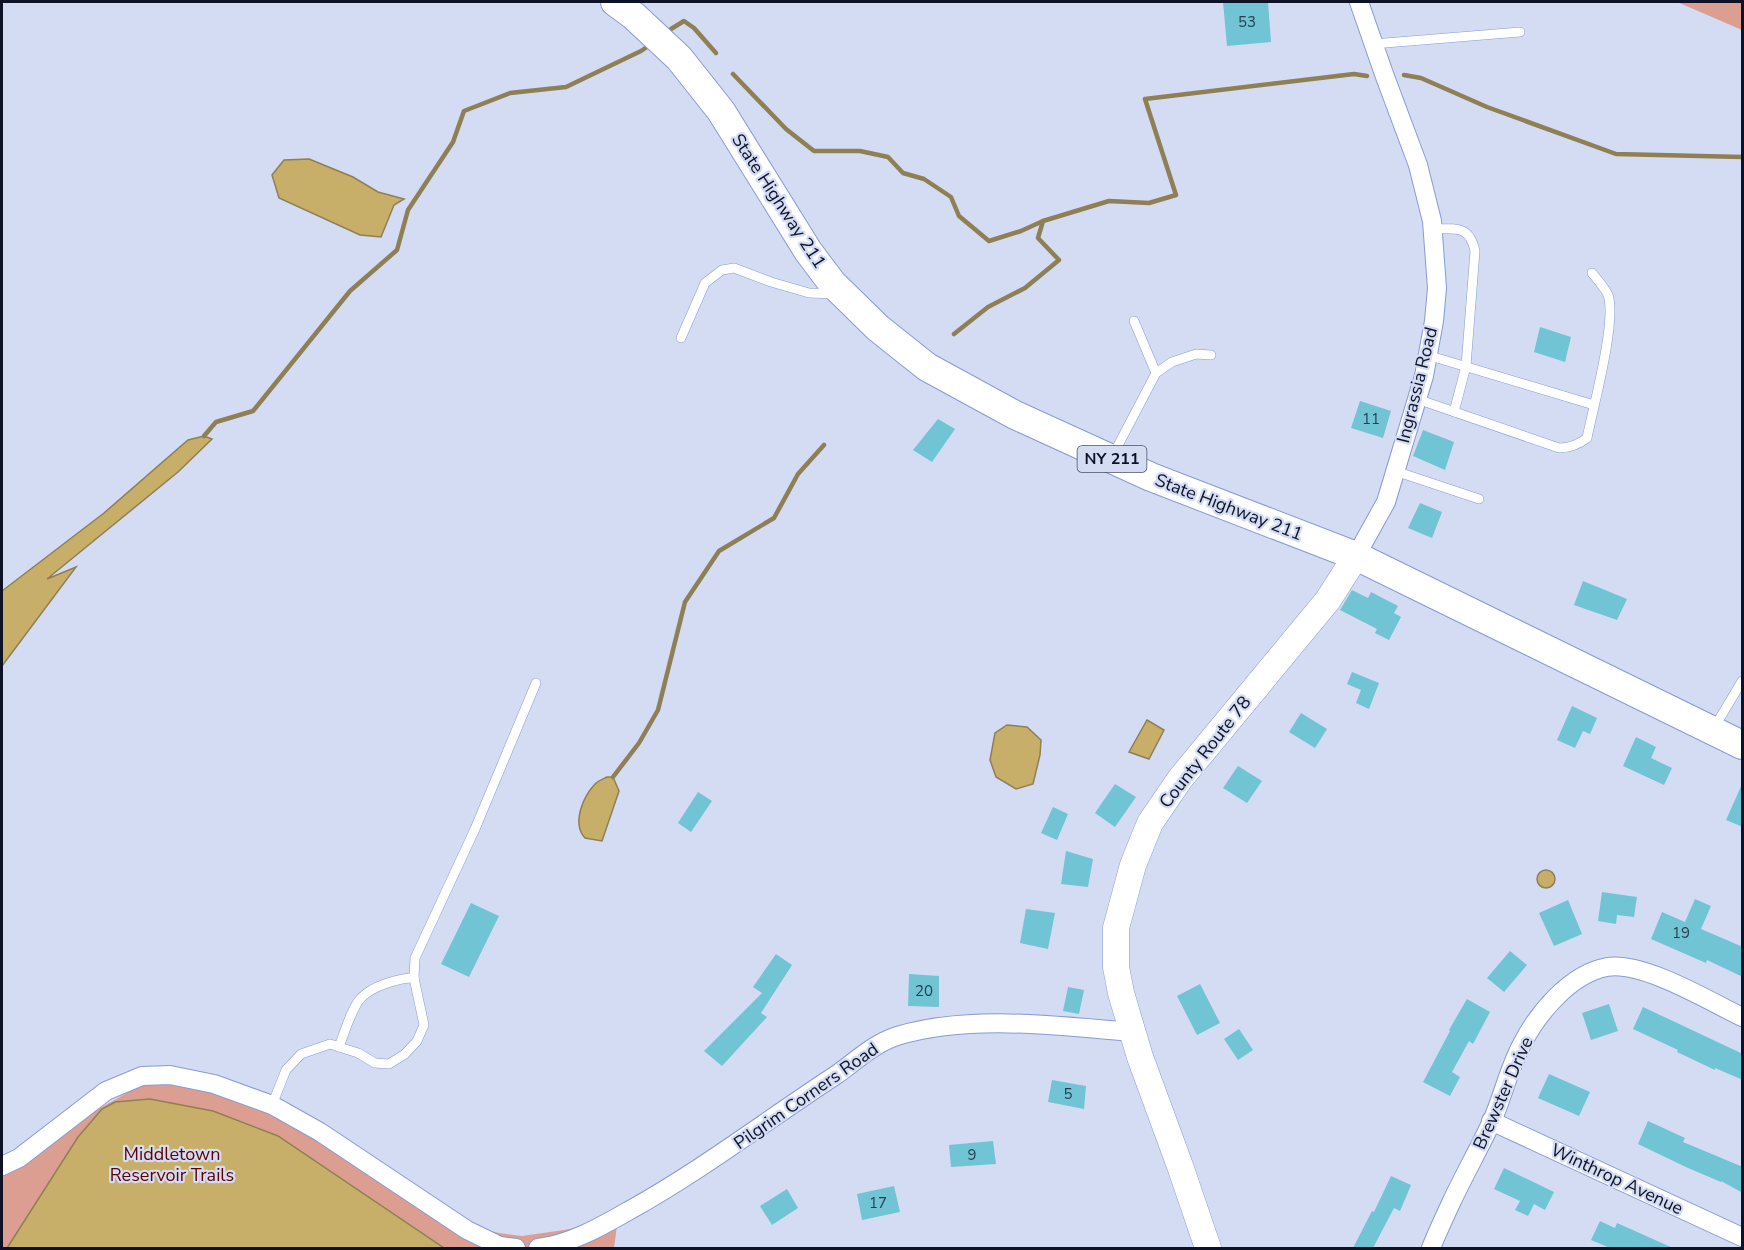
<svg xmlns="http://www.w3.org/2000/svg" width="1744" height="1250" font-family="'Nunito Sans',sans-serif">
	<style>
		.green { fill: #dd9e92 }
		.water { fill: #c7ae69; stroke: #8f7f55; stroke-width: 1.5 }
		.lines { fill: none; stroke-linecap: round; stroke-linejoin: round }
		.stream { stroke: #8f7f55; stroke-width: 4.5 }
		.building { fill: #70c4d3 }
		.lane-casing { stroke: #889bd2; stroke-width: 10 }
		.street-casing { stroke: #889bd2; stroke-width: 20 }
		.secondary-casing { stroke: #889bd2; stroke-width: 27 }
		.primary-casing { stroke: #889bd2; stroke-width: 30 }
		.lane { stroke: #fff; stroke-width: 9 }
		.street { stroke: #fff; stroke-width: 18 }
		.secondary { stroke: #fff; stroke-width: 26 }
		.primary { stroke: #fff; stroke-width: 28 }
		.labels { text-anchor: middle; dominant-baseline: central; stroke-width: 4.5; stroke-linejoin: round; paint-order: stroke }
		.number-label { font-size: 15px; fill: #263e52 }
		.shield { fill: #d4dcf4; stroke: #494f64; stroke-width: 1.5 }
		.shield-label { font-size: 16px; font-weight: bold; fill: #0d1227 }
		.street-label { font-size: 18px; fill: #0d1227; stroke: #d4dcf4 }
		.park-label { font-size: 18px; fill: #5e0100; stroke: #d4dcf4 }
	</style>
	<rect width="100%" height="100%" fill="#d4dcf4"/>
	<g class="green">
		<polygon points="1677,2 1742,2 1742,30"/>
		<polygon points="178,1080 254,1105 479,1228 499,1233 522,1236 564,1230 618,1219 614,1248 2,1248 2,1164 146,1082"/>
	</g>
	<g class="water">
		<polygon points="309,159 353,177 378,192 404,199 394,205 381,237 360,235 279,198 272,175 284,160"/>
		<polygon points="204,436 212,439 178,472 47,579 76,567 2,666 2,591 104,513 188,440"/>
		<polygon points="1147,720 1164,730 1149,759 1129,752"/>
		<polygon points="1007,725 1027,727 1041,740 1040,755 1033,784 1016,789 996,777 990,760 995,733"/>
		<path d="M607 777H613L619 791 602 841 585 838C572 824 582 798 595 784 598 781 603 779 607 777Z"/>
		<circle cx="1546" cy="879" r="9"/>
		<polygon points="150,1099 213,1111 278,1136 444,1248 7,1248 78,1137 102,1109 115,1102"/>
	</g>
	<g class="lines">
		<g class="stream">
			<polyline points="671,29 684,21 694,28 716,53"/>
			<polyline points="733,74 786,129 814,151 860,151 888,157 903,173 924,179 951,197 959,216 989,241 1021,231 1043,221"/>
			<polyline points="1404,75 1421,78 1487,107 1616,154 1742,157"/>
			<polyline points="954,334 988,307 1025,288 1059,260 1038,238 1043,221 1109,201 1149,203 1176,195 1145,99 1354,74 1367,76"/>
			<polyline points="204,436 216,422 253,411 350,291 397,250 408,210 453,142 464,111 510,93 566,87 641,51 647,47"/>
			<polyline points="613,777 639,743 658,710 685,602 719,551 774,518 798,474 824,445"/>
		</g>
	</g>
	<g class="building">
		<polygon points="1223,2 1268,2 1271,42 1227,46"/>
		<polygon points="1540,327 1571,337 1565,362 1534,352"/>
		<polygon points="1360,401 1391,411 1383,438 1351,428"/>
		<polygon points="938,419 955,429 932,462 913,450"/>
		<polygon points="1423,430 1454,442 1445,470 1413,456"/>
		<polygon points="1420,503 1442,512 1432,538 1408,528"/>
		<polygon points="1583,581 1627,599 1617,620 1574,605"/>
		<polygon points="1352,590 1368,598 1371,592 1398,606 1394,613 1401,617 1389,640 1375,633 1377,629 1340,610"/>
		<polygon points="1352,672 1379,683 1369,709 1356,703 1361,690 1347,684"/>
		<polygon points="1572,706 1597,718 1590,734 1583,731 1575,748 1557,740"/>
		<polygon points="1301,713 1327,729 1315,748 1289,732"/>
		<polygon points="1636,737 1656,747 1651,758 1672,768 1664,785 1623,766"/>
		<polygon points="1238,766 1262,781 1247,803 1223,788"/>
		<polygon points="1743,782 1743,827 1726,820"/>
		<polygon points="1115,784 1136,797 1115,827 1095,813"/>
		<polygon points="698,792 712,801 691,832 678,823"/>
		<polygon points="1053,807 1068,814 1057,840 1041,833"/>
		<polygon points="1066,851 1093,859 1088,887 1061,884"/>
		<polygon points="1602,892 1637,897 1634,917 1617,915 1616,924 1598,921"/>
		<polygon points="1695,899 1711,906 1701,929 1743,947 1743,977 1707,960 1706,963 1651,939 1662,912 1685,922"/>
		<polygon points="1568,900 1582,934 1554,946 1539,913"/>
		<polygon points="471,903 499,916 469,977 441,964"/>
		<polygon points="1026,909 1055,913 1048,949 1020,943"/>
		<polygon points="1510,951 1527,965 1504,992 1487,978"/>
		<polygon points="776,954 792,965 761,1013 767,1017 722,1066 704,1051 762,993 753,987"/>
		<polygon points="909,974 939,976 939,1007 908,1006"/>
		<polygon points="1200,984 1220,1023 1197,1035 1177,996"/>
		<polygon points="1068,987 1084,990 1079,1014 1063,1011"/>
		<polygon points="1467,999 1490,1012 1473,1044 1469,1041 1452,1072 1460,1077 1450,1096 1423,1082 1450,1031 1449,1030"/>
		<polygon points="1609,1004 1618,1031 1591,1040 1582,1013"/>
		<polygon points="1643,1007 1743,1054 1743,1080 1715,1068 1715,1070 1677,1052 1678,1050 1633,1029"/>
		<polygon points="1239,1029 1253,1050 1238,1060 1224,1039"/>
		<polygon points="1549,1074 1590,1092 1579,1116 1538,1098"/>
		<polygon points="1052,1080 1086,1086 1084,1109 1048,1102"/>
		<polygon points="1648,1121 1685,1138 1683,1142 1743,1167 1743,1193 1721,1181 1721,1182 1688,1168 1638,1144"/>
		<polygon points="993,1141 996,1164 951,1167 949,1145"/>
		<polygon points="1504,1168 1554,1192 1545,1210 1534,1204 1528,1216 1515,1210 1520,1201 1494,1189"/>
		<polygon points="1391,1176 1411,1185 1400,1211 1394,1208 1373,1248 1353,1248 1372,1211 1374,1212"/>
		<polygon points="894,1186 900,1212 862,1220 857,1194"/>
		<polygon points="787,1189 798,1208 772,1225 760,1206"/>
		<polygon points="1600,1221 1615,1228 1617,1223 1673,1248 1610,1248 1591,1240"/>
	</g>
	<g class="lines">
		<g class="lane-casing">
			<g id="lane">
				<polyline points="1373,44 1520,32"/>
				<path d="M1432 229C1455 229 1469 224 1475 251L1466 366 1454 412"/>
				<polyline points="1134,321 1156,373"/>
				<polyline points="681,338 705,283 722,270 734,268 771,282 809,293 834,294"/>
				<polyline points="1427,355 1594,405"/>
				<path d="M1417 399 1559 448C1570 448 1578 445 1587 438 1593 408 1617 321 1608 295 1605 288 1597 279 1592 273"/>
				<polyline points="1112,457 1156,373 1172,362 1196,354 1211,355"/>
				<polyline points="1395,471 1479,499"/>
				<polyline points="1714,728 1742,681"/>
				<path d="M339 1047C344 1034 352 1007 361 998 372 986 399 978 414 978"/>
				<polyline points="272,1105 286,1070 301,1054 330,1044 358,1053 375,1063 389,1064 405,1054 417,1041 424,1025 414,978 415,958 475,829 536,683"/>
			</g>
		</g>
		<g class="street-casing">
			<g id="street">
				<polyline points="1356,556 1386,502 1424,376 1434,321 1437,288 1432,221 1418,165 1384,74 1359,2"/>
				<polyline points="1491,1121 1742,1237"/>
				<polyline points="2,1166 19,1158 106,1091 142,1076 170,1075 214,1084 272,1105 320,1132 467,1230 500,1246 516,1248"/>
				<path d="M538 1248C571 1244 602 1226 630 1210 702 1170 767 1120 836 1075 856 1061 873 1044 897 1036 970 1014 1058 1026 1133 1032"/>
				<path d="M1431 1248C1437 1233 1444 1218 1451 1203 1464 1175 1479 1149 1492 1121 1503 1096 1509 1068 1522 1044 1538 1013 1570 974 1607 967 1643 961 1709 1001 1742 1017"/>
			</g>
		</g>
		<g class="secondary-casing">
			<polyline id="secondary" points="1208,1248 1180,1166 1140,1057 1121,993 1116,967 1116,928 1133,865 1150,823 1180,779 1328,600 1356,556"/>
		</g>
		<g class="primary-casing">
			<polyline id="primary" points="615,2 634,16 679,58 721,111 808,251 832,283 878,328 927,367 1015,415 1151,477 1356,556 1742,745"/>
		</g>
		<use href="#lane" class="lane"/>
		<use href="#street" class="street"/>
		<use href="#secondary" class="secondary"/>
		<use href="#primary" class="primary"/>
	</g>
	<g class="labels">
		<g class="number-label">
			<text x="1247" y="22">53</text>
			<text x="1371" y="419">11</text>
			<text x="1681" y="933">19</text>
			<text x="924" y="991">20</text>
			<text x="1068" y="1094">5</text>
			<text x="972" y="1155">9</text>
			<text x="878" y="1203">17</text>
		</g>
		<rect class="shield" x="1077.5" y="446" width="69" height="26" rx="4.5"/>
		<g class="shield-label">
			<text x="1112" y="459">NY 211</text>
		</g>
		<g class="street-label">
			<text transform="translate(779 201) rotate(57)">State Highway 211</text>
			<text transform="translate(1417 385) rotate(-76)">Ingrassia Road</text>
			<text transform="translate(1229 507) rotate(21)">State Highway 211</text>
			<text transform="translate(1205 752) rotate(-52)">County Route 78</text>
			<text transform="translate(1503 1093) rotate(-66)">Brewster Drive</text>
			<text transform="translate(806 1096) rotate(-35)">Pilgrim Corners Road</text>
			<text transform="translate(1617 1179) rotate(25)">Winthrop Avenue</text>
		</g>
		<g class="park-label">
			<text x="172" y="1154">Middletown<tspan x="172" dy="21">Reservoir Trails</tspan></text>
		</g>
	</g>
	<rect width="1744" height="1250" fill="none" stroke="#0d1227" stroke-width="6"/>
</svg>
